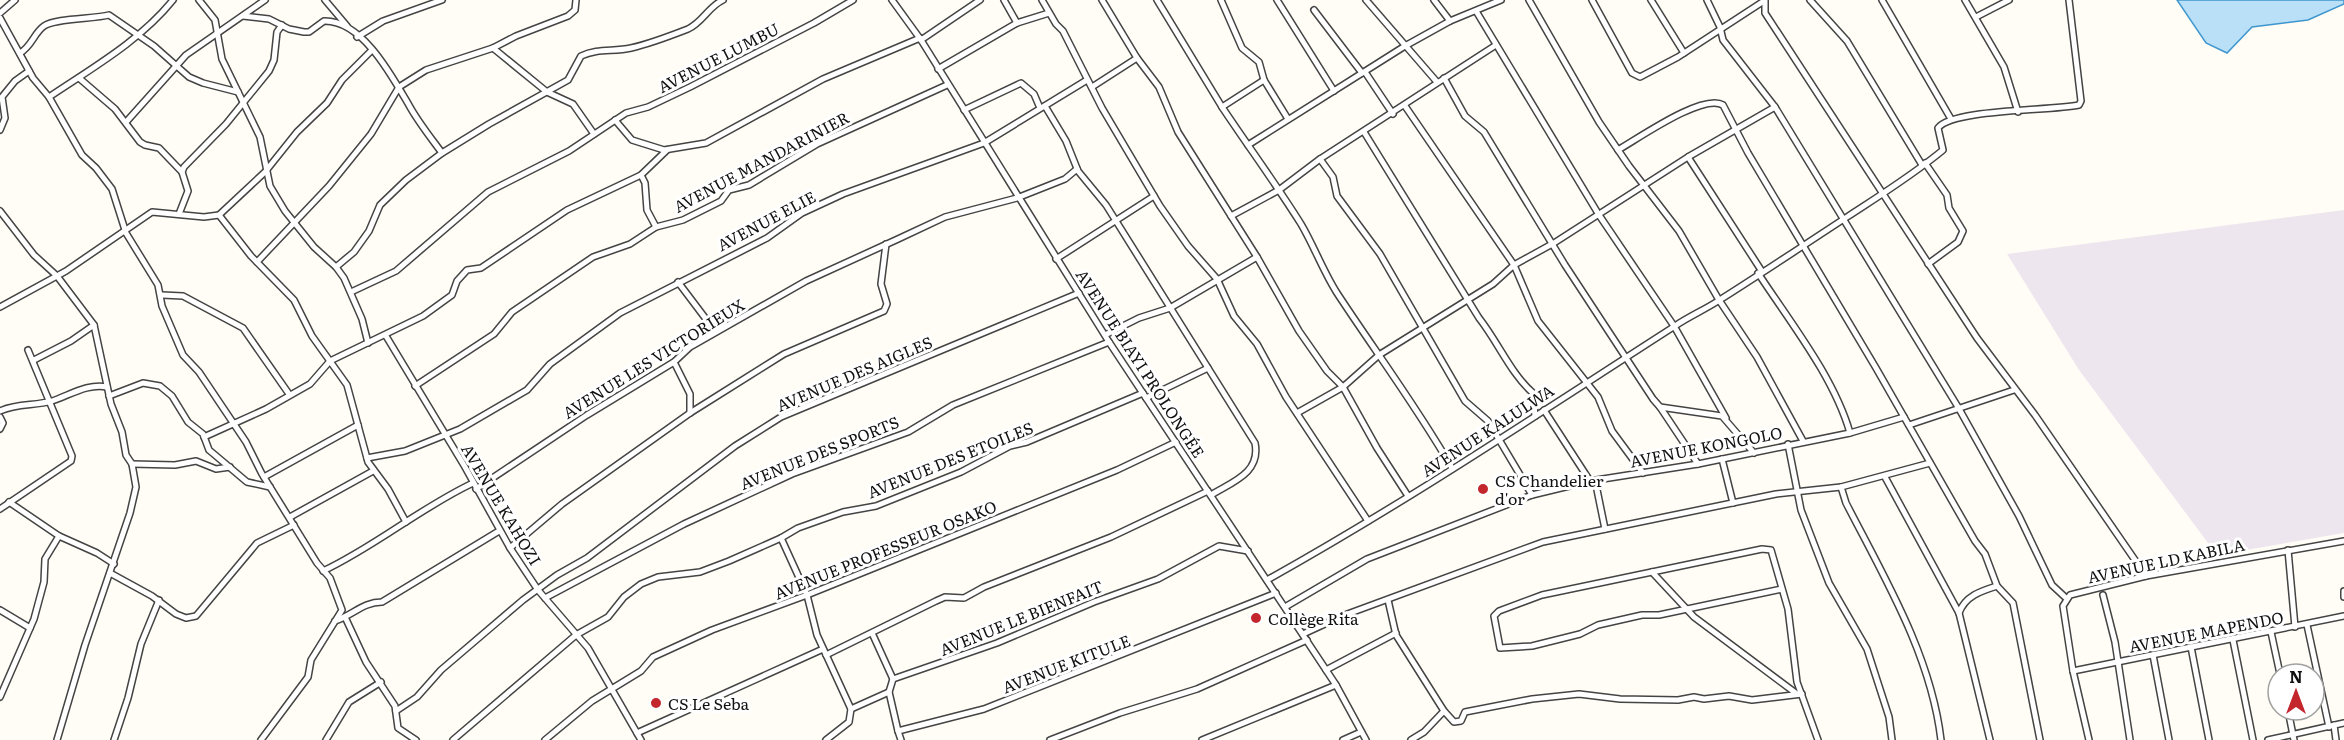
<svg xmlns="http://www.w3.org/2000/svg" width="2344" height="740" font-family="Literata,serif">
	<style>
		.industrial { fill: #eee6ef }
		.water { fill: #b9e0f7; stroke: #3f96cf; stroke-width: 1.5 }
		.lines { fill: none; stroke-linecap: round; stroke-linejoin: round }
		.minor-casing { stroke: #444; stroke-width: 8 }
		.minor { stroke: #fff; stroke-width: 5 }
		.poi-dot { fill: #c4262e; stroke: #fff; stroke-width: 2 }
		.labels { text-anchor: middle; dominant-baseline: central; stroke-width: 6; stroke-linejoin: round; paint-order: stroke }
		.street-label { font-size: 16px; fill: #111; stroke: #fff }
		.poi-label { font-size: 16px; fill: #111; stroke: #fff; text-anchor: start }
	</style>
	<rect width="100%" height="100%" fill="#fffdf5"/>
	<polygon class="industrial" points="2344,210 2344,533 2217,555 2079,370 2007,254"/>
	<polygon class="water" points="2177,0 2344,0 2344,4 2308,20 2252,27 2227,53 2206,43"/>
	<g class="lines">
		<g class="minor-casing">
			<g id="minor">
				<polyline points="199,0 215,20 222,59 260,137 270,186 285,211 314,247 336,267 344,278 362,319 368,343"/>
				<polyline points="325,0 347,26"/>
				<polyline points="892,0 921,40 1109,342 1336,685 1366,740"/>
				<polyline points="1004,0 1017,23"/>
				<polyline points="1042,0 1056,24 1063,31 1102,108 1160,206 1188,246 1217,279 1234,316 1257,344 1286,397 1368,521"/>
				<polyline points="1102,0 1137,58 1159,87 1178,132 1257,257 1299,331 1327,371 1343,387 1377,448 1408,496"/>
				<polyline points="1157,0 1222,107"/>
				<polyline points="1221,0 1242,48 1259,62 1264,80"/>
				<polyline points="1277,0 1334,91"/>
				<polyline points="1366,0 1437,82"/>
				<polyline points="1434,0 1450,21"/>
				<polyline points="1529,0 1599,122 1629,166 1679,231 1719,300 1757,357 1803,441"/>
				<polyline points="1592,0 1632,73 1640,77 1678,57 1764,1"/>
				<polyline points="1651,0 1684,53"/>
				<polyline points="1765,0 1765,13 1977,338 2035,415 2146,576"/>
				<polyline points="1810,0 1847,41 1922,165"/>
				<polyline points="1882,0 1951,119"/>
				<polyline points="1965,0 2004,67 2018,112"/>
				<polyline points="1314,10 1362,73"/>
				<polyline points="1476,11 1599,215 1674,326 1726,418"/>
				<polyline points="0,13 15,0"/>
				<path d="M243 16 269 19 289 29 304 32H309L324 21C363 20 393 78 410 107 419 123 431 138 442 153"/>
				<polyline points="1976,17 2009,0"/>
				<polyline points="0,18 33,78 49,97 82,155 96,168 112,189 126,233 158,285 162,306 183,355 199,372 246,442 262,474 317,563 330,578 342,610 311,660 308,677 261,740"/>
				<polyline points="357,37 383,21 442,0"/>
				<polyline points="921,40 980,0"/>
				<polyline points="493,48 547,92 573,104 594,134"/>
				<path d="M20 53C32 46 34 33 44 26 55 18 94 19 109 15L154 46 189 77 203 83 238 92"/>
				<polyline points="938,69 1017,23 1049,13"/>
				<polyline points="1365,72 1393,114"/>
				<polyline points="79,78 115,109 140,142 145,145 159,148 182,172"/>
				<polyline points="1444,78 1465,116 1484,132 1565,265 1653,399 1660,407 1722,416 1754,453"/>
				<polyline points="1092,87 1137,58"/>
				<path d="M49 97C92 68 140 41 173 0"/>
				<path d="M1045 106 1066 141 1078 171 1106 205 1255 443C1261 473 1232 482 1211 495"/>
				<polyline points="1405,106 1514,265 1538,321 1598,397 1612,431 1643,473"/>
				<polyline points="1775,107 1958,407 2019,516 2052,585 2066,598"/>
				<polyline points="964,110 1021,83 1034,94 1040,108"/>
				<path d="M1288 119 1264 80 1222 107C1248 146 1276 184 1301 224 1314 246 1323 271 1337 293 1375 351 1417 407 1452 468"/>
				<polyline points="615,120 632,140 664,150 706,143 823,79 920,38"/>
				<polyline points="127,121 186,55 265,0"/>
				<polyline points="0,130 5,118 2,97 15,81 29,71"/>
				<path d="M1364 132 1479 318C1498 342 1511 374 1533 393L1535 416"/>
				<polyline points="1248,145 1405,46 1450,21 1501,0"/>
				<path d="M1618 150C1639 138 1703 93 1723 105L1748 153 1876 368 1975 541 1985 554 1997 586 2013 603 2040 740"/>
				<polyline points="1688,157 1761,270"/>
				<polyline points="1320,159 1333,177 1337,196 1380,254 1465,401 1488,421 1532,495"/>
				<polyline points="1925,163 1947,195 1949,208 1963,231 1958,242 1928,264"/>
				<polyline points="641,175 645,183 647,210 656,227"/>
				<polyline points="0,211 34,255 57,276 94,325 111,404 122,432 126,455 132,464 136,487 130,513 85,645 57,740"/>
				<polyline points="179,214 188,191 182,172 184,167 226,124 269,71 274,60 277,32 282,25"/>
				<polyline points="219,215 251,256 294,300 312,336 347,385 368,462 388,489 406,522"/>
				<polyline points="1231,216 1279,190 1320,159 1496,45"/>
				<polyline points="1056,259 1154,196"/>
				<polyline points="257,262 329,186 371,134 399,87 426,70 493,48 516,36 568,16 575,10 576,0"/>
				<path d="M336 267 354 252 369 231 380 205 406 180 442 153 489 124 568 80 581 56C598 48 613 52 631 48 649 44 670 36 688 29 703 22 708 7 723 0"/>
				<path d="M1758 273C1790 322 1834 377 1850 433"/>
				<polyline points="678,282 715,331"/>
				<polyline points="351,292 396,271 488,192 569,151 626,113 648,107 690,87 814,23 853,0"/>
				<polyline points="162,295 183,296 243,328 289,394"/>
				<polyline points="0,307 66,271 152,212 204,217 219,215 265,172 297,132 327,103 342,80 372,50"/>
				<polyline points="1105,335 1139,318 1170,308 1257,257"/>
				<polyline points="386,336 465,467 510,548 538,590 588,648 641,740"/>
				<polyline points="34,360 71,341 94,325"/>
				<polyline points="674,362 690,394 690,413"/>
				<polyline points="415,386 494,334 512,312 593,257 630,244 656,227 683,220 721,201 729,190 749,185 817,144 947,85"/>
				<polyline points="109,396 143,383 160,386 172,396 188,422 203,434 209,450 215,455 247,482 270,487"/>
				<polyline points="1146,398 1208,368"/>
				<polyline points="1660,407 1698,464"/>
				<polyline points="1544,410 1590,481"/>
				<path d="M0 411C17 403 35 406 52 401 70 395 88 383 107 387"/>
				<polyline points="1297,413 1343,387 1379,355 1493,284 1514,265 1554,243 1688,157 1775,107 1723,40 1720,27 1707,0"/>
				<polyline points="0,417 3,423 0,429"/>
				<polyline points="1909,425 2014,390"/>
				<polyline points="204,437 266,409 310,384 330,361 423,316 452,295 457,281 467,270 481,268 567,210 641,175 667,150"/>
				<polyline points="1788,444 1801,510 1829,583 1867,649 1889,717 1892,740"/>
				<polyline points="367,458 405,451 460,429 527,390 550,364 620,313 767,238 802,213 843,194 984,143 1087,80"/>
				<polyline points="1722,459 1733,503"/>
				<polyline points="132,464 175,465 196,461 216,469 230,467"/>
				<polyline points="264,477 358,425"/>
				<polyline points="1885,477 1959,613 1990,740"/>
				<polyline points="1595,480 1605,529"/>
				<path d="M1841 487 1846 503C1884 577 1931 655 1941 740"/>
				<polyline points="476,489 587,415 674,362 690,347 806,281 898,239 945,217 1017,198 1065,179 1077,169"/>
				<polyline points="9,502 59,536 97,553 114,564"/>
				<polyline points="0,509 71,461 72,456 28,350"/>
				<polyline points="290,517 373,471"/>
				<polyline points="781,538 807,595 817,635 851,709"/>
				<polyline points="510,548 562,504 690,413 784,354 884,311 887,304 881,284 886,244"/>
				<polyline points="2288,550 2295,627"/>
				<path d="M323 571C376 546 420 508 473 483"/>
				<polyline points="1652,572 1694,617 1797,694"/>
				<polyline points="110,573 152,596 176,614 186,618 196,616 257,543 294,525"/>
				<path d="M1267 580C1407 502 1541 412 1675 326 1688 317 1704 310 1718 301 1761 274 1804 245 1847 217 1879 196 1913 175 1943 150L1938 128C1952 109 2050 111 2079 105L2081 101 2069 0"/>
				<polyline points="1782,589 1659,615 1642,615 1598,625 1580,634 1532,646 1500,648 1494,616 1499,611 1542,595 1762,549 1771,550 1788,609 1797,682 1818,740"/>
				<polyline points="2344,591 2344,597"/>
				<polyline points="2103,595 2115,642 2130,740"/>
				<polyline points="545,598 684,524 792,474 908,432 953,405 1109,342"/>
				<polyline points="1388,600 1396,635 1444,711 1454,722 1461,721 1465,712 1532,699 1579,694 1620,699 1678,700 1694,697 1704,699 1729,696 1752,700 1802,694"/>
				<polyline points="1285,607 1367,559 1532,495 1590,481 1698,464 1850,433 1904,417"/>
				<polyline points="0,610 30,628"/>
				<path d="M1959 613C1965 596 1981 591 1997 586"/>
				<polyline points="345,617 366,662 395,706 398,728 416,740"/>
				<path d="M335 621C353 615 363 602 382 602L499 531"/>
				<polyline points="2307,625 2329,727"/>
				<polyline points="2271,632 2280,674"/>
				<polyline points="872,633 893,679"/>
				<polyline points="1303,634 1342,616 1543,542 1776,494 1841,487 1930,463"/>
				<polyline points="2233,640 2253,740"/>
				<polyline points="2191,647 2209,740"/>
				<polyline points="826,655 936,601 945,597 964,598 984,587 1111,537 1208,491"/>
				<polyline points="2153,655 2169,740"/>
				<polyline points="1326,670 1396,633"/>
				<polyline points="2073,671 2344,616"/>
				<polyline points="889,692 898,731 984,709 1276,593"/>
				<polyline points="0,697 34,619 44,582 45,559 59,536"/>
				<polyline points="2288,710 2294,740"/>
				<polyline points="396,711 417,697 441,670 523,600 557,575 587,558 735,446 781,417 1079,293"/>
				<polyline points="2334,725 2336,740"/>
				<polyline points="898,731 901,740"/>
				<polyline points="637,733 823,649"/>
				<polyline points="114,740 128,698 141,644 159,600"/>
				<polyline points="326,740 349,702 381,682"/>
				<polyline points="453,740 576,635 608,617 624,597 641,584 658,577 700,572 729,561 781,538 798,528 843,512 876,506 961,472 1010,446 1027,442 1143,393"/>
				<polyline points="545,740 592,701 641,671 653,657 712,630 807,595 1117,470 1176,442"/>
				<polyline points="826,740 849,722 851,709 889,692 893,679 997,643 1094,602 1158,579 1219,546 1248,551"/>
				<polyline points="1050,740 1120,713 1197,689 1307,640"/>
				<polyline points="1202,740 1336,685"/>
				<polyline points="1343,740 1361,732"/>
				<polyline points="1411,740 1424,732 1444,711"/>
				<polyline points="2089,740 2073,671 2063,606 2070,595 2146,576 2344,541"/>
				<polyline points="2268,740 2344,723"/>
			</g>
		</g>
		<use href="#minor" class="minor"/>
	</g>
	<g class="poi-dot">
		<circle cx="1483" cy="489" r="6"/>
		<circle cx="1256" cy="618" r="6"/>
		<circle cx="656" cy="703" r="6"/>
	</g>
	<g class="labels">
		<g class="street-label">
			<text transform="translate(718 57) rotate(-27)">AVENUE LUMBU</text>
			<text transform="translate(761 161) rotate(-28)">AVENUE MANDARINIER</text>
			<text transform="translate(766 220) rotate(-28)">AVENUE ELIE</text>
			<text transform="translate(653 358) rotate(-32)">AVENUE LES VICTORIEUX</text>
			<text transform="translate(1141 363) rotate(57)">AVENUE BIAYI PROLONGÉE</text>
			<text transform="translate(854 373) rotate(-23)">AVENUE DES AIGLES</text>
			<text transform="translate(1487 430) rotate(-33)">AVENUE KALULWA</text>
			<text transform="translate(1706 446) rotate(-11)">AVENUE KONGOLO</text>
			<text transform="translate(819 452) rotate(-22)">AVENUE DES SPORTS</text>
			<text transform="translate(950 459) rotate(-22)">AVENUE DES ETOILES</text>
			<text transform="translate(502 504) rotate(59)">AVENUE KAHOZI</text>
			<text transform="translate(885 549) rotate(-22)">AVENUE PROFESSEUR OSAKO</text>
			<text transform="translate(2166 560) rotate(-12)">AVENUE LD KABILA</text>
			<text transform="translate(1021 617) rotate(-22)">AVENUE LE BIENFAIT</text>
			<text transform="translate(2206 631) rotate(-11)">AVENUE MAPENDO</text>
			<text transform="translate(1066 663) rotate(-21)">AVENUE KITULE</text>
		</g>
		<g class="poi-label">
			<text x="1495" y="480">CS Chandelier<tspan x="1495" dy="18">d'or</tspan></text>
			<text x="1268" y="618">Collège Rita</text>
			<text x="668" y="703">CS Le Seba</text>
		</g>
	</g>
	<g transform="translate(2296 692)"><circle r="28" fill="#ffffff" stroke="#a0a0a0" stroke-width="1.5"/>
	<path d="M0-4.5L10 22L0 15L-10 22Z" fill="#c4262e"/>
	<text y="-9" font-size="16" font-weight="bold" text-anchor="middle" fill="#111111">N</text>
	</g>
</svg>
